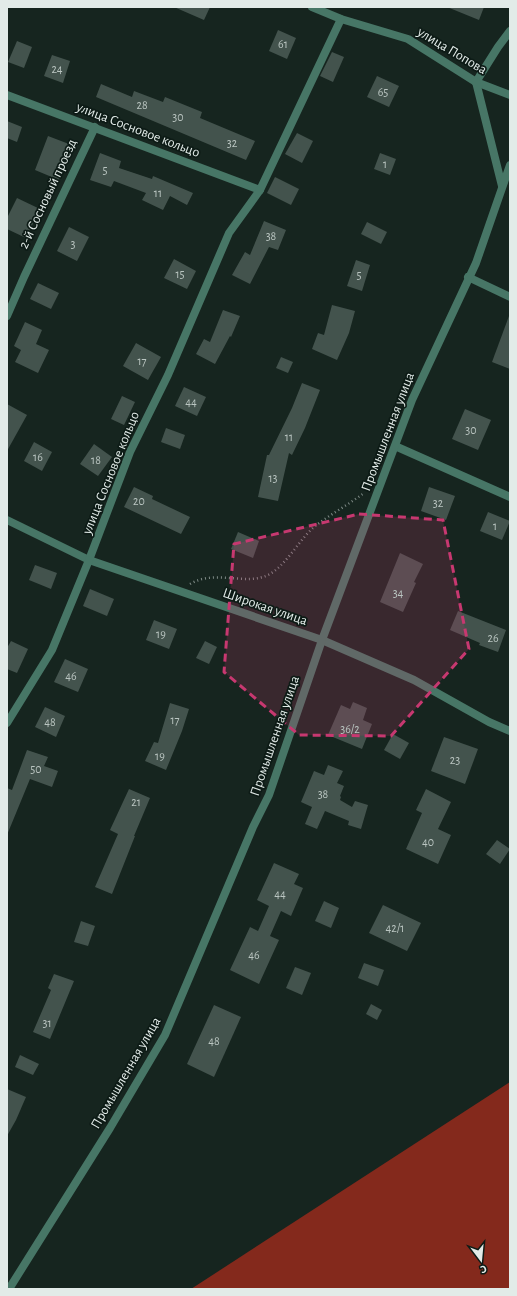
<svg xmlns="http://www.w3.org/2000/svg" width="517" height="1296" font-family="'Alegreya Sans',sans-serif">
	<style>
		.forest { fill: #84291c }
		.building { fill: #43534d }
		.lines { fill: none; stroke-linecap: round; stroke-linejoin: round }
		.path { stroke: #7e8a86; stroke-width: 2.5; stroke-dasharray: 1 3; stroke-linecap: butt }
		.service { stroke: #477666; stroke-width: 8 }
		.minor { stroke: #477666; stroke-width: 8 }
		.marked { fill: #c73870; fill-opacity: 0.2; stroke: #c73870; stroke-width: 3; stroke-dasharray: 8 5; stroke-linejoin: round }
		.labels { text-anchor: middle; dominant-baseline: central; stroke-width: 3.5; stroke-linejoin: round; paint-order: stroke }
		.number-label { font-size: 12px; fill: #bac5c1 }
		.street-label { font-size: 14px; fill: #e2ebe8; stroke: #0d1b16 }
	</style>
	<rect width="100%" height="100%" fill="#16251f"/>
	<polygon class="forest" points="510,1082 510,1289 191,1289"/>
	<g class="building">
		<polygon points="174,7 210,7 204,20"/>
		<polygon points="447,7 484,7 479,20"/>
		<polygon points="278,30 296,38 287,59 269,51"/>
		<polygon points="17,41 32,47 24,68 8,62"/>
		<polygon points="332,52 344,57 333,82 320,76"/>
		<polygon points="52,55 70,61 63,83 44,76"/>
		<polygon points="377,76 399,86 389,107 367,97"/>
		<polygon points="101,84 132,97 134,91 163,102 165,97 202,112 200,118 255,141 246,160 96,97"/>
		<polygon points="7,121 22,127 17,142 7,138"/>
		<polygon points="297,133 313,141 302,163 285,154"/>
		<polygon points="48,136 69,144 62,163 65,165 59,180 35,170"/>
		<polygon points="100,153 121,161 119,168 152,179 153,176 193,193 187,205 170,196 163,210 142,200 146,193 114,181 111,187 90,180"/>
		<polygon points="380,153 396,159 390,175 374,169"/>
		<polygon points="275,177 299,189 291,205 267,193"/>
		<polygon points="17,198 40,209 26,238 7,229 7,218"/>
		<polygon points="264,221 286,230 278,250 269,247 250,284 232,275 245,252 250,255"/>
		<polygon points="367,222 387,232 381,244 361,234"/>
		<polygon points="69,227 89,237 77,261 57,251"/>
		<polygon points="174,259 196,271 187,289 164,278"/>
		<polygon points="356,260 370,265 362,291 347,286"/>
		<polygon points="38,283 59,293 51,309 30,299"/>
		<polygon points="332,305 355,311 349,333 337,360 312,349 318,333 324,335"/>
		<polygon points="223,310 240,316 231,337 230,336 215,364 196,354 204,339 210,342"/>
		<polygon points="509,316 510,317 510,369 492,362"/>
		<polygon points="25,322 42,330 36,344 49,350 38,373 15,362 21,350 14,346"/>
		<polygon points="136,343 161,357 148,380 123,366"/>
		<polygon points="281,357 293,362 288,373 276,368"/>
		<polygon points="302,383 320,390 305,428 292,455 289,453 278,501 258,497 267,455 269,455 292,408"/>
		<polygon points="184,387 206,397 197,416 175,406"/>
		<polygon points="122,396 135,402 124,425 111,419"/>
		<polygon points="7,404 27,415 7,451"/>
		<polygon points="465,409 491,420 478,450 452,439"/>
		<polygon points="166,428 185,435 180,449 161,442"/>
		<polygon points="34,442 52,452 42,471 24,461"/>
		<polygon points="94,444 112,457 98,476 80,464"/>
		<polygon points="134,487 153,496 152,499 190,517 181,534 124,507"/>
		<polygon points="429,487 455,496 446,520 421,511"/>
		<polygon points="488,512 510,521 502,540 480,531"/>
		<polygon points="238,532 259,541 253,558 231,549"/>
		<polygon points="400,553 423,564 414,582 416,583 403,612 380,602"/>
		<polygon points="35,565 57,573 51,589 29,580"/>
		<polygon points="90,589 114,599 107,616 83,606"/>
		<polygon points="458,611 506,630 498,652 479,645 480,643 450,630"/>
		<polygon points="154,620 177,629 169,649 146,640"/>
		<polygon points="11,641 28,649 17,673 7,669 7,648"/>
		<polygon points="205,641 217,647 209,664 196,658"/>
		<polygon points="65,659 88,669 78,692 54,682"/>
		<polygon points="353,702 367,708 363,720 372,724 362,749 328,735 341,705 350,709"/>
		<polygon points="170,703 189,709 182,731 166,770 145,761 154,742 158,743"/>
		<polygon points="45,707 65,716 56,737 35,727"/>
		<polygon points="393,734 409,743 400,759 384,750"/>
		<polygon points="444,737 478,749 465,784 431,771"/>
		<polygon points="27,750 48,757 44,766 58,771 52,787 30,779 7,835 7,788 12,790"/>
		<polygon points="328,765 343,771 337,783 344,786 340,796 341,797 340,800 352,807 355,801 368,805 361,829 348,825 349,821 325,811 317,829 305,824 312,807 301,802 314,771 324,775"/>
		<polygon points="129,789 150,798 134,836 135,836 112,894 95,887 118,834 110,830"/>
		<polygon points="426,789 451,802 438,829 451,835 438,864 406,849 422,813 416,810"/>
		<polygon points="497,840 510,849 500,864 486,854"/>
		<polygon points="274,863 299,874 294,884 303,888 291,916 281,911 270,936 279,940 259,984 230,970 250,927 258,931 269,906 257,900"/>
		<polygon points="324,901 339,908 331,928 315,921"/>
		<polygon points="383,905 421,923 407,951 369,933"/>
		<polygon points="81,921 95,926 88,946 74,942"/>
		<polygon points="364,963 384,970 378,986 358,978"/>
		<polygon points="295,967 311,973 302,995 286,988"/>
		<polygon points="54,974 74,981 50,1039 33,1032 51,990 48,988"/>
		<polygon points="371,1004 382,1010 377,1020 366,1014"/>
		<polygon points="214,1005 241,1017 214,1077 187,1064"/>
		<polygon points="20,1055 39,1064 33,1075 15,1067"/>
		<polygon points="7,1089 26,1097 16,1120 7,1136"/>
	</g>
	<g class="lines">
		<path class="path" d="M190 584C215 569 245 586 268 575 285 567 299 540 314 527 329 515 348 505 364 493"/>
		<polyline class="service" points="476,82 498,47 510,31"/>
		<g class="minor">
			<polyline points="312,7 341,19 408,39 476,82 510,95"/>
			<polyline points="476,82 502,186"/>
			<polyline points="7,95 260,190"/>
			<polyline points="468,277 510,297"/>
			<polyline points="7,316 24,277 95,127"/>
			<polyline points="395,446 510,497"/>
			<polyline points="7,520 89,560 322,640 414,680 489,722 510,731"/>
			<polyline points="7,723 52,650 89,560 130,452 168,375 229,233 260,190 341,19"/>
			<polyline points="9,1289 110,1128 165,1035 253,827 269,795 322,640 412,400 476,263 510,165"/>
		</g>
	</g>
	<path class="marked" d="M359 514 443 520 469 649 391 736 299 735 224 672 234 544Z"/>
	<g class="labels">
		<g class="number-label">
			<text x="283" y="44">61</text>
			<text x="57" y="69">24</text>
			<text x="383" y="92">65</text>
			<text x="142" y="105">28</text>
			<text x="178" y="117">30</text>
			<text x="232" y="143">32</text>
			<text x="385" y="164">1</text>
			<text x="105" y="170">5</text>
			<text x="158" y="193">11</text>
			<text x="271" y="236">38</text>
			<text x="73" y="244">3</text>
			<text x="180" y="274">15</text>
			<text x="359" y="275">5</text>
			<text x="142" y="361">17</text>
			<text x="191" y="402">44</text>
			<text x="471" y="430">30</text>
			<text x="289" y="437">11</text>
			<text x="38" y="457">16</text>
			<text x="96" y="460">18</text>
			<text x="273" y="478">13</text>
			<text x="139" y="501">20</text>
			<text x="438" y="503">32</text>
			<text x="495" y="526">1</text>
			<text x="398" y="593">34</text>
			<text x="161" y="634">19</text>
			<text x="493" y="638">26</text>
			<text x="71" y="676">46</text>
			<text x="175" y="720">17</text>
			<text x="50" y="722">48</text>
			<text x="350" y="729">36/2</text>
			<text x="160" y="756">19</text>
			<text x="455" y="760">23</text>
			<text x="36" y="769">50</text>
			<text x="323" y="794">38</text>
			<text x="136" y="802">21</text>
			<text x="428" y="842">40</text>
			<text x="280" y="894">44</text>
			<text x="395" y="928">42/1</text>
			<text x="254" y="955">46</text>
			<text x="47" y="1023">31</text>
			<text x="214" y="1041">48</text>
		</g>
		<g class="street-label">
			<text transform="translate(452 51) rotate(31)">улица Попова</text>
			<text transform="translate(138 130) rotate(21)">улица Сосновое кольцо</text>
			<text transform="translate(48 194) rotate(-65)">2-й Сосновый проезд</text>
			<text transform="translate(388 432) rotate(-69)">Промышленная улица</text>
			<text transform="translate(111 473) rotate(-68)">улица Сосновое кольцо</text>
			<text transform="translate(265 607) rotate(19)">Широкая улица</text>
			<text transform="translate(275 736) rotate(-71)">Промышленная улица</text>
			<text transform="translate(126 1073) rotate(-60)">Промышленная улица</text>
		</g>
	</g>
	<rect width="517" height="1296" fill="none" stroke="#e2ebe8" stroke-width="16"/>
	<g transform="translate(481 1260) rotate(164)" stroke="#0d1b16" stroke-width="3" paint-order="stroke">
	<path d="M0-3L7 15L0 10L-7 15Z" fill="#e2ebe8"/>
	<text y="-6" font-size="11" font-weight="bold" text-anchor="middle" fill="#e2ebe8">С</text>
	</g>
</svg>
